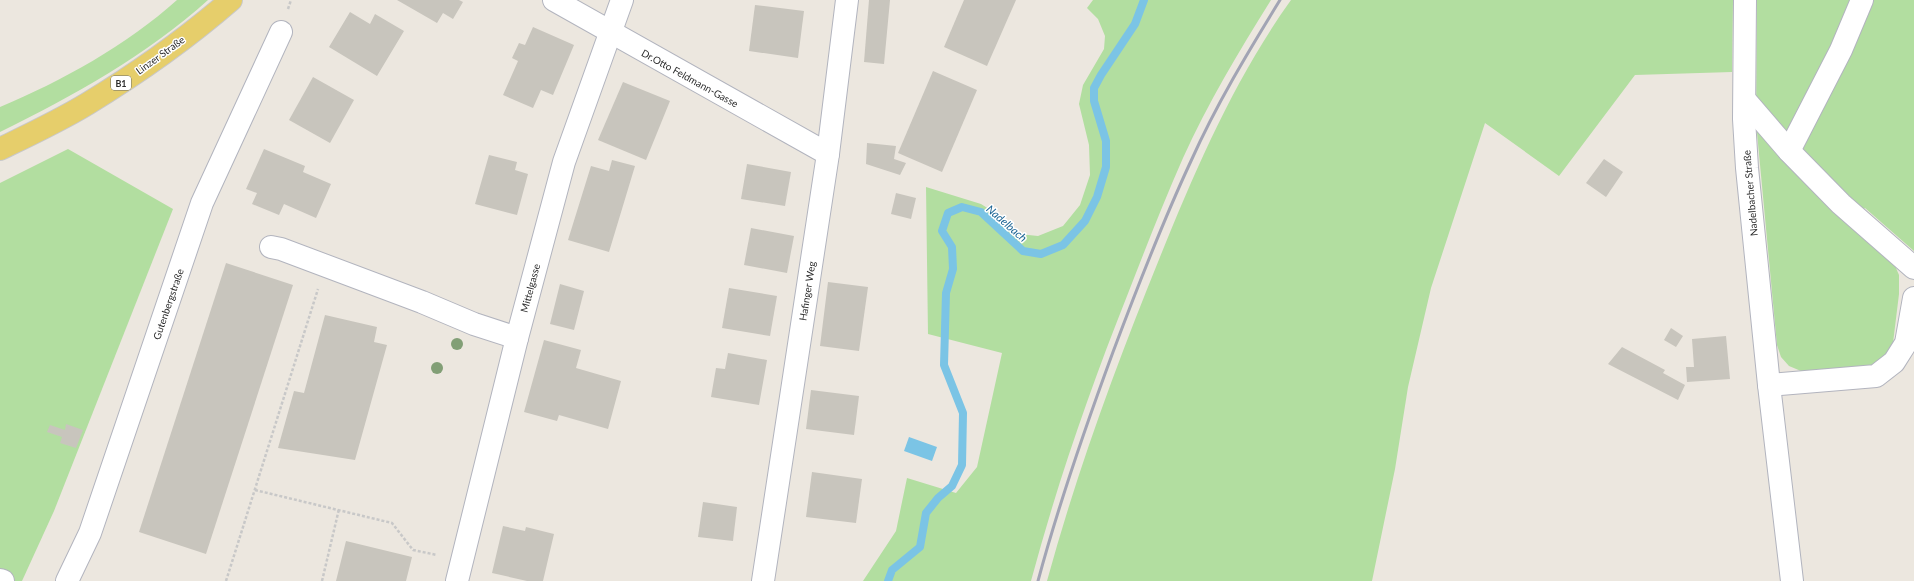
<svg xmlns="http://www.w3.org/2000/svg" width="1914" height="581" font-family="Lato,sans-serif">
	<style>
		.green { fill: #b2dea0 }
		.water { fill: #7bc4e5 }
		.lines { fill: none; stroke-linecap: round; stroke-linejoin: round }
		.stream { stroke: #7bc4e5; stroke-width: 8 }
		.building { fill: #c8c5bd }
		.minor-casing { stroke: #b2b4be; stroke-width: 24 }
		.major-casing { stroke: #c8c8c8; stroke-width: 24 }
		.path { stroke: #c8c8c8; stroke-width: 2.5; stroke-dasharray: 3 2; stroke-linecap: butt }
		.minor { stroke: #fff; stroke-width: 22 }
		.major { stroke: #e6ce6b; stroke-width: 22 }
		.rail { stroke: #a2a4b4; stroke-width: 3 }
		.tree { fill: #829f76 }
		.labels { text-anchor: middle; dominant-baseline: central; stroke-width: 3; stroke-linejoin: round; paint-order: stroke }
		.shield { fill: #fff; stroke: #6b6b6b; stroke-width: 1 }
		.shield-label { font-size: 9px; font-weight: bold; fill: #2c2c2c }
		.street-label { font-size: 10px; fill: #2c2c2c; stroke: #fff }
		.water-label { font-size: 11px; font-style: italic; fill: #196393; stroke: #fff }
	</style>
	<rect width="100%" height="100%" fill="#ece7df"/>
	<g class="green">
		<path d="M177 0H208C147 55 73 96 0 132V107C62 81 127 45 177 0Z"/>
		<path d="M1093 0H1271C1239 51 1208 103 1183 158 1163 203 1145 250 1127 296 1090 389 1057 484 1031 581H863L896 531 907 478 956 493 977 467 1002 353 928 334 926 187 981 204 1000 216 1019 234 1038 236 1063 226 1080 205 1090 175 1089 145 1079 104 1083 85 1104 49 1105 36 1098 19 1087 8Z"/>
		<path d="M1291 0H1733L1732 72 1635 75 1559 176 1485 123 1431 288 1408 387 1395 469 1372 581H1047C1077 471 1117 363 1160 257 1196 168 1235 78 1291 0Z"/>
		<polygon points="1757,0 1914,0 1914,251 1865,208 1850,223 1893,261 1899,275 1899,294 1893,343 1884,357 1874,366 1860,370 1801,371 1789,366 1781,357 1777,345 1756,122"/>
		<polygon points="68,149 173,209 54,511 22,581 0,581 0,183"/>
	</g>
	<polygon class="water" points="909,437 937,447 932,461 904,451"/>
	<g class="lines">
		<polyline class="stream" points="888,581 892,570 920,547 926,513 938,498 952,486 962,465 963,413 944,365 946,293 953,269 952,247 942,231 948,213 962,207 981,212 1023,251 1041,254 1063,245 1085,221 1097,197 1106,167 1106,141 1094,101 1094,88 1101,75 1135,24 1144,0"/>
	</g>
	<g class="building">
		<polygon points="397,0 459,0 463,2 453,19 443,13 437,23"/>
		<polygon points="869,0 890,0 884,64 864,62"/>
		<polygon points="964,0 1016,0 987,66 944,47"/>
		<polygon points="755,5 804,11 798,58 749,51"/>
		<polygon points="350,12 370,24 375,14 404,31 377,76 329,47"/>
		<polygon points="533,27 574,45 553,95 541,90 533,108 503,95 518,61 512,58 519,43 525,45"/>
		<polygon points="933,71 977,90 942,172 898,153"/>
		<polygon points="313,77 354,100 330,143 289,120"/>
		<polygon points="623,82 670,101 646,160 598,140"/>
		<polygon points="867,143 896,146 894,159 906,163 900,175 866,164"/>
		<polygon points="264,149 305,166 303,172 331,184 316,218 284,204 279,215 252,204 257,193 246,189"/>
		<polygon points="489,155 517,162 515,170 528,174 517,215 475,204"/>
		<polygon points="1604,159 1623,172 1606,197 1586,183"/>
		<polygon points="612,160 635,166 609,252 568,240 591,166 609,171"/>
		<polygon points="747,164 791,172 785,206 741,199"/>
		<polygon points="896,193 916,198 911,219 891,214"/>
		<polygon points="751,228 794,236 787,273 744,265"/>
		<polygon points="226,263 293,285 206,554 139,532"/>
		<polygon points="828,282 868,287 859,351 820,346"/>
		<polygon points="560,284 584,291 574,330 550,324"/>
		<polygon points="729,288 777,296 770,336 722,328"/>
		<polygon points="325,315 377,327 374,342 387,345 355,460 278,448 294,391 304,393"/>
		<polygon points="1671,328 1683,336 1676,347 1664,340"/>
		<polygon points="1726,336 1730,379 1687,382 1686,367 1694,367 1692,339"/>
		<polygon points="544,340 581,350 576,368 621,381 608,429 559,415 557,421 524,412"/>
		<polygon points="1622,347 1665,370 1663,373 1685,385 1678,400 1608,364"/>
		<polygon points="728,353 767,360 759,405 711,397 716,368 725,369"/>
		<polygon points="811,390 859,396 854,435 806,429"/>
		<polygon points="66,424 83,430 76,448 60,443 62,437 47,432 50,425 65,430"/>
		<polygon points="812,472 862,479 856,523 806,517"/>
		<polygon points="703,502 737,507 733,541 698,537"/>
		<polygon points="503,526 525,531 526,527 554,534 543,581 527,581 492,573"/>
		<polygon points="346,541 412,557 406,581 336,581"/>
	</g>
	<g class="lines">
		<g class="minor-casing">
			<g id="minor">
				<polyline points="554,0 828,154"/>
				<polyline points="1745,0 1744,119 1747,168 1769,385 1792,581"/>
				<polyline points="1745,100 1789,151 1841,204 1914,268"/>
				<polyline points="1789,151 1841,50 1862,0"/>
				<polyline points="271,247 281,249 422,302 474,324 517,338"/>
				<polyline points="1769,385 1876,376 1894,362 1906,343 1914,298"/>
				<polyline points="0,580 3,581"/>
				<polyline points="67,581 90,533 202,203 281,32"/>
				<polyline points="457,581 517,338 564,162 622,0"/>
				<polyline points="763,581 828,154 847,0"/>
			</g>
		</g>
		<g class="major-casing">
			<path id="major" d="M0 149C29 135 59 121 87 104 138 73 186 39 231 0"/>
		</g>
		<g class="path">
			<polyline points="288,9 291,0"/>
			<polyline points="255,490 392,523 413,550 437,555"/>
			<polyline points="226,581 318,289"/>
			<polyline points="322,581 339,509"/>
		</g>
		<use href="#minor" class="minor"/>
		<use href="#major" class="major"/>
		<path class="rail" d="M1038 581C1059 503 1085 428 1113 352 1137 288 1162 223 1191 161 1216 105 1248 52 1280 0"/>
	</g>
	<g class="tree">
		<circle cx="457" cy="344" r="6"/>
		<circle cx="437" cy="368" r="6"/>
	</g>
	<g class="labels">
		<rect class="shield" x="111" y="76" width="20" height="14" rx="3"/>
		<g class="shield-label">
			<text x="121" y="83">B1</text>
		</g>
		<g class="street-label">
			<text transform="translate(160 55) rotate(-36)">Linzer Straße</text>
			<text transform="translate(690 78) rotate(29)">Dr.Otto Feldmann-Gasse</text>
			<text transform="translate(1750 193) rotate(-95)">Nadelbacher Straße</text>
			<text transform="translate(530 288) rotate(-75)">Mittelgasse</text>
			<text transform="translate(807 291) rotate(-81)">Hafinger Weg</text>
			<text transform="translate(168 304) rotate(-71)">Gutenbergstraße</text>
		</g>
		<g class="water-label">
			<text transform="translate(1007 223) rotate(41)">Nadelbach</text>
		</g>
	</g>
</svg>
